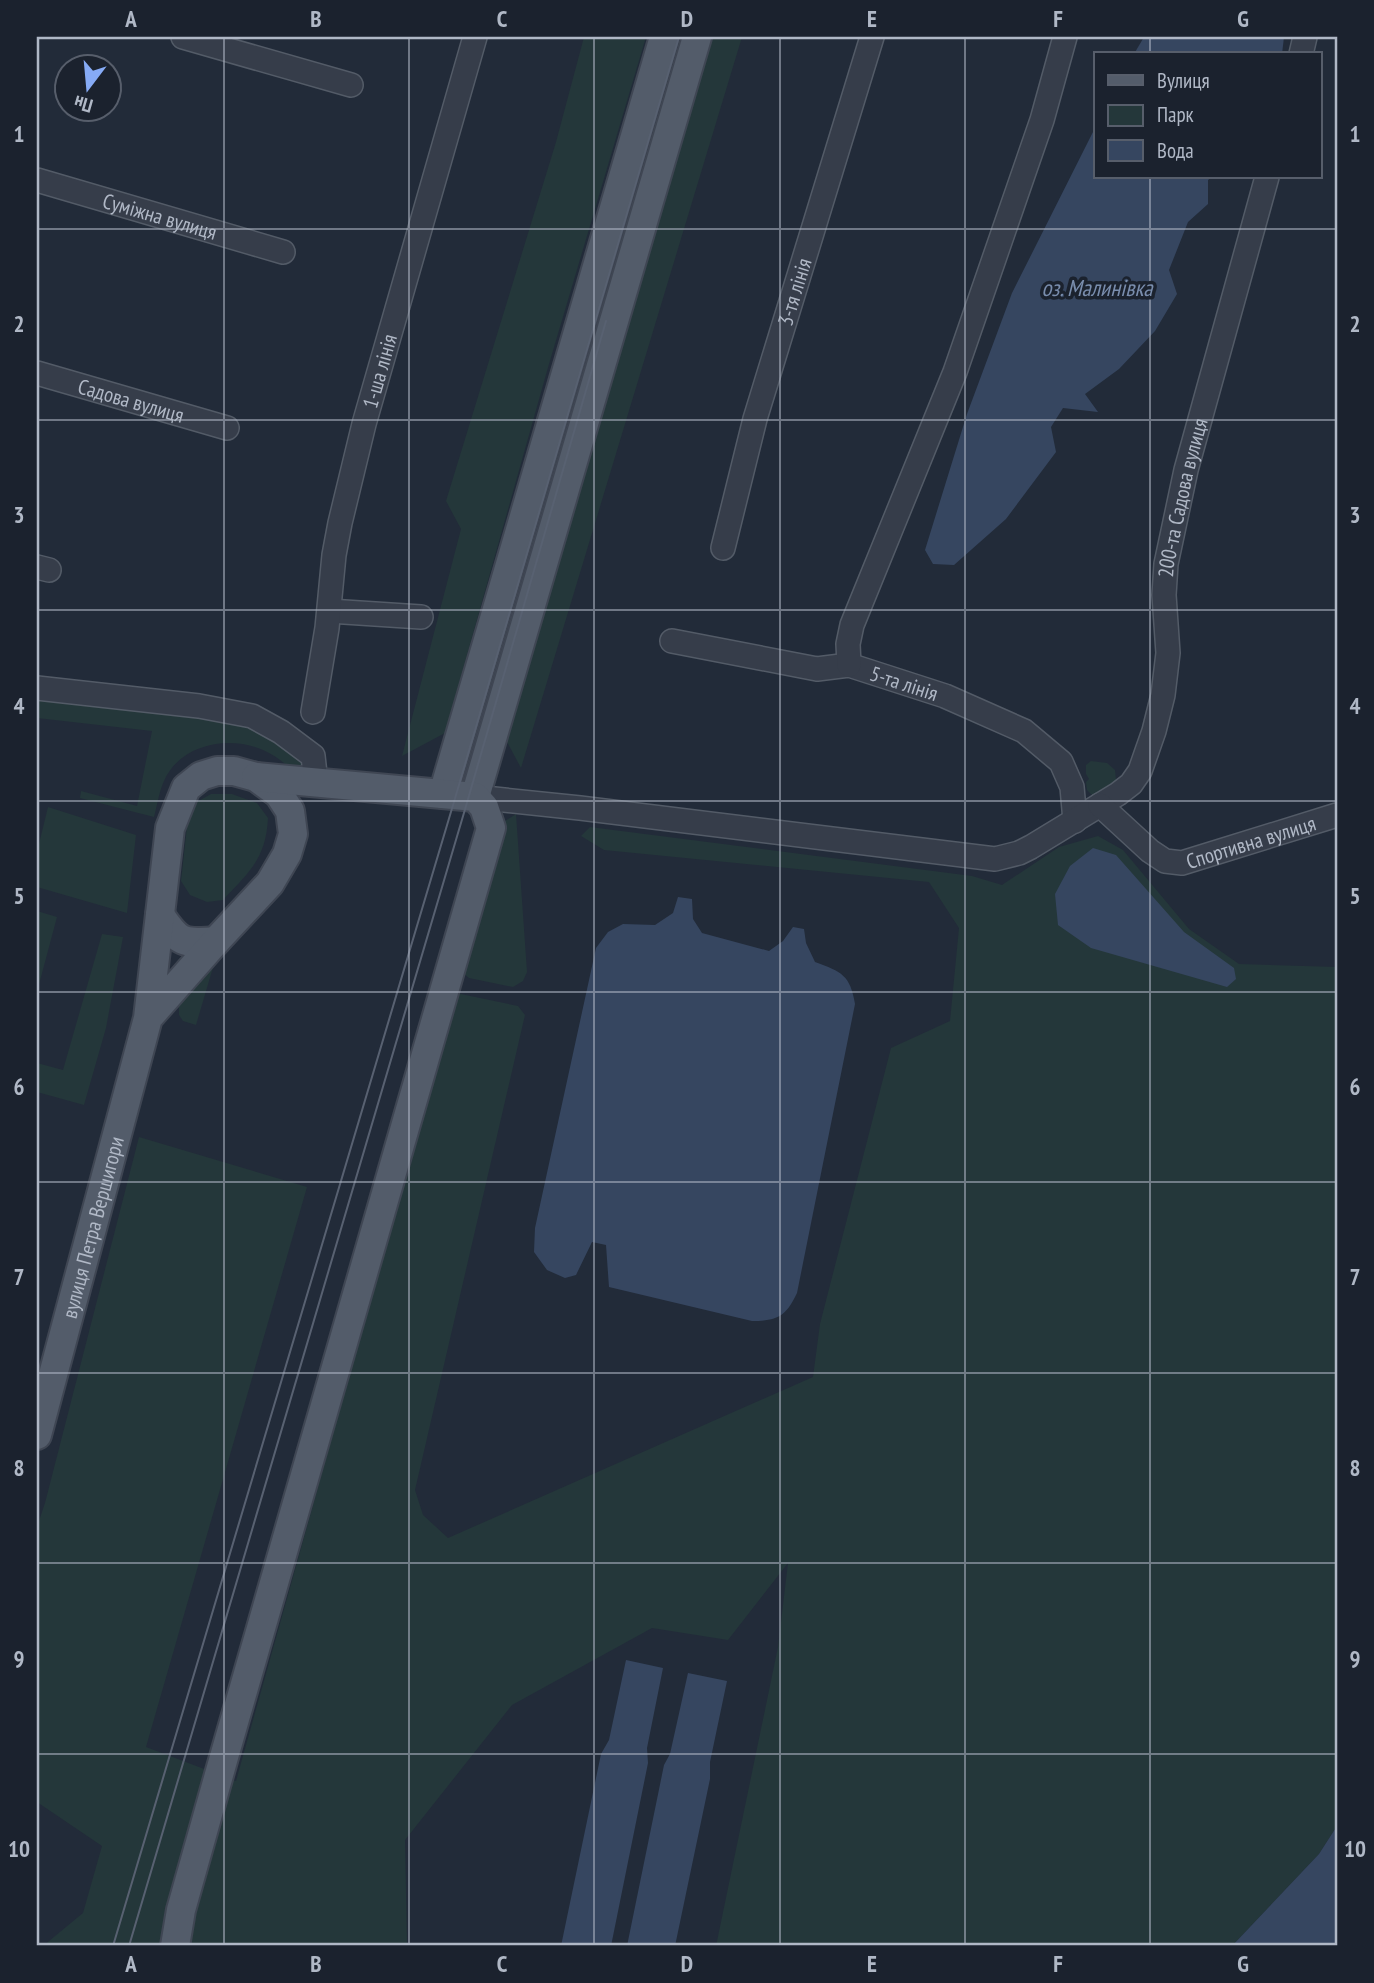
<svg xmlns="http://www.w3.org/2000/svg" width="1374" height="1983" font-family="'PT Sans Narrow',sans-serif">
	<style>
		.green { fill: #24373a }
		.water { fill: #364660 }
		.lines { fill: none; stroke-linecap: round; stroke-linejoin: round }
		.minor-casing { stroke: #535b67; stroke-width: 26 }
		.major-casing { stroke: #3f4653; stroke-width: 32 }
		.minor { stroke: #363d4a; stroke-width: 23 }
		.major { stroke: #535c6a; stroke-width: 28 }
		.tram { stroke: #586171; stroke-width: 2 }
		.grid { fill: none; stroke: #b0b8c6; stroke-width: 2; stroke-opacity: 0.55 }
		.labels { text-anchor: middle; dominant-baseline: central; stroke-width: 7; stroke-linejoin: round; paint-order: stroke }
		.street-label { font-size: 21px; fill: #b0b8c6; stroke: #1b222e }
		.water-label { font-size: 23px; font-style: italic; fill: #798dad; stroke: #1b222e }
		.neatline { fill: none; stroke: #b0b8c6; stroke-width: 2.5 }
		.grid-label { font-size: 23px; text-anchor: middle; font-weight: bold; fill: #b0b8c6 }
	</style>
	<rect width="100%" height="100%" fill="#222b39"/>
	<g class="green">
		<polygon points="584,37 646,37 549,364 445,733 402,756 461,529 446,501 556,142"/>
		<polygon points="710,37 742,37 521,768 506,740"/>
		<path d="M37 695 247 719 301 755 308 771 298 776C287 765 277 756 263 750 229 735 180 744 164 781 159 792 157 806 154 817L80 798 81 791 137 806 152 731 37 718Z"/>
		<polygon points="1091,761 1107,763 1115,770 1116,780 1108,791 1092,795 1087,790 1086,782 1089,779 1086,774 1086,765"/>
		<path d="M211 794H232L257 803 268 818C266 859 249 872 223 900L207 902 190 895 181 881 188 817 195 803Z"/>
		<polygon points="48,807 136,835 127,913 37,887 37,852"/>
		<polygon points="516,814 527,972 523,981 513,987 469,978 463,973 502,823"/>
		<polygon points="590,827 972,876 1002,885 1059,847 1098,836 1123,850 1189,929 1239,964 1337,967 1337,1826 1319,1854 1232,1946 716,1946 778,1647 788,1563 728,1640 652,1628 512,1705 405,1840 407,1946 43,1946 83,1913 102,1846 37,1802 37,1527 45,1503 139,1137 307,1187 146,1747 236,1781 456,993 518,1006 525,1015 415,1490 423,1515 448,1538 813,1377 820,1324 891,1048 950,1021 959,928 929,882 604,850 581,836"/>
		<polygon points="37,911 57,917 37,992"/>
		<polygon points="102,934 123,937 106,1028 84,1105 37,1092 37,1063 63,1070"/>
		<polygon points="214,964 196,1025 183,1021 179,1015 179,1006"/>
	</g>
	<g class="water">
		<polygon points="1144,37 1284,37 1282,54 1134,54"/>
		<polygon points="1096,126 1096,177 1212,177 1208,180 1208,204 1188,222 1169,270 1177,294 1155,331 1119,369 1085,394 1098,412 1063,408 1051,427 1056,452 1006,519 954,565 933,564 925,550 967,414 1012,293"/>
		<polygon points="1093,848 1116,855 1184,932 1234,968 1236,979 1227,987 1091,948 1058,925 1055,894 1070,866"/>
		<path d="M678 897 692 899 693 919 702 933 769 951 783 941 793 927 804 929 806 943 815 962C842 972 850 975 855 1004L797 1293C786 1316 778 1321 752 1321L609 1287 606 1245 592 1242 576 1275 565 1278 547 1270 534 1252 535 1228 596 948 608 932 623 924 655 925 673 913Z"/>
		<polygon points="626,1660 663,1668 647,1748 648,1763 611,1946 561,1946 601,1754 609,1740"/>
		<polygon points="688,1673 727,1681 710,1762 710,1779 675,1946 627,1946 664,1765 670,1754"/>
		<polygon points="1337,1826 1337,1946 1232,1946 1319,1854"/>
	</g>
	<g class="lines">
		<g class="minor-casing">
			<g id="minor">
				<polyline points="183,37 351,85"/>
				<polyline points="1301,54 1305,37"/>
				<path id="s1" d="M37 180 283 252"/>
				<path id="s2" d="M37 373 227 428"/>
				<path id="s3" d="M723 548 755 419 872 37"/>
				<polyline points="37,567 49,570"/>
				<polyline points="329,611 421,617"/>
				<path id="s4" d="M672 641 817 669 849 665 945 696 1024 731 1061 762 1072 787 1075 821"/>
				<polyline points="849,665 848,644 852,625 955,372 1042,120 1065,37"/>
				<polyline points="37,688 199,706 252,716 281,732 313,756 316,783"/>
				<path id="s5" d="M313 712 327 628 334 555 340 523 364 424 475 37"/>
				<path id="s6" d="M475 797 580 808 995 859 1019 853 1031 847 1118 794 1131 784 1140 771 1154 731 1163 695 1168 653 1164 595 1166 564 1186 470 1267 177"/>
				<path id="s7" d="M1100 805 1150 851 1165 861 1182 863 1337 815"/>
			</g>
		</g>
		<g class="major-casing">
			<g id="major">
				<polyline points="443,794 664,37"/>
				<polyline points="475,797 697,37"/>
				<path d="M160 915C179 943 183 944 216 941"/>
				<path id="s8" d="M37 1435 148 1018 170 828 186 788 201 776 217 771H234L256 777 279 794 290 811 293 834 287 854 270 883 216 941 148 1018"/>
				<polyline points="175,1946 181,1910 224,1757 491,828 484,807 475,797 256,777"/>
			</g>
		</g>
		<use href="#minor" class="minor"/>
		<use href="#major" class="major"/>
		<g class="tram">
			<polyline points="113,1946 456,795 679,37"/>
			<polyline points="129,1946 466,806 606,321"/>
		</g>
	</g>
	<path class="grid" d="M224 37V1946M409 37V1946M594 37V1946M780 37V1946M965 37V1946M1150 37V54M1150 177V1946M37 229H1337M37 420H1337M37 610H1337M37 801H1337M37 992H1337M37 1182H1337M37 1373H1337M37 1563H1337M37 1754H1337"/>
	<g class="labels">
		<g class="street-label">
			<text stroke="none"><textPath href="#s1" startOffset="128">Суміжна вулиця</textPath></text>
			<text stroke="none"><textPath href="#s3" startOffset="266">3-тя лінія</textPath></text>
			<text stroke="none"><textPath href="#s5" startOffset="348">1-ша лінія</textPath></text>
			<text stroke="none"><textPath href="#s2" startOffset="98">Садова вулиця</textPath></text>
			<text stroke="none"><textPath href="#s6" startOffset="975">200-та Садова вулиця</textPath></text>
			<text stroke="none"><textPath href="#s4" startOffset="238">5-та лінія</textPath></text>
			<text stroke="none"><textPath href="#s7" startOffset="175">Спортивна вулиця</textPath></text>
			<text stroke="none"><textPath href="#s8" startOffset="215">вулиця Петра Вершигори</textPath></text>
		</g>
		<g class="water-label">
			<text x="1097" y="287">оз. Малинівка</text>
		</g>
	</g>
	<rect width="1374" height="1983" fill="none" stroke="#1b222e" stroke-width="77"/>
	<rect x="1094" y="52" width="228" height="126" fill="#1b222e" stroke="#575e6b" stroke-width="2"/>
	<rect x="1108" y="75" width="35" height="10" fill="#535c6a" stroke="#575e6b" stroke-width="2"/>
	<text x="1157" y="88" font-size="21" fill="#b0b8c6">Вулиця</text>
	<rect x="1108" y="105" width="35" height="21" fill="#24373a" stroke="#575e6b" stroke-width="2"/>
	<text x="1157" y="122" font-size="21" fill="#b0b8c6">Парк</text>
	<rect x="1108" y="140" width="35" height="21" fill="#364660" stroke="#575e6b" stroke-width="2"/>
	<text x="1157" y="158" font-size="21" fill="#b0b8c6">Вода</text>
	<g transform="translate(88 88) rotate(196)"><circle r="33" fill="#1b222e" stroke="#575e6b" stroke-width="2"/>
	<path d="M0-5L12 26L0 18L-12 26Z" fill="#86abf6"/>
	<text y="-10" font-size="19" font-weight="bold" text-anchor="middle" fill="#b0b8c6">Пн</text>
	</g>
	<rect x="38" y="38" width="1298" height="1906" class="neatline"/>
	<g class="grid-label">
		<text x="131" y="27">A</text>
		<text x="316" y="27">B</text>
		<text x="502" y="27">C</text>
		<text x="687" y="27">D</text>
		<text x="872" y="27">E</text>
		<text x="1058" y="27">F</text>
		<text x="1243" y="27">G</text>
		<text x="19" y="142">1</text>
		<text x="1355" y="142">1</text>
		<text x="19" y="332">2</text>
		<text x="1355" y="332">2</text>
		<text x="19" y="523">3</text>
		<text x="1355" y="523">3</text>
		<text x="19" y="714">4</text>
		<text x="1355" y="714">4</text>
		<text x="19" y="904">5</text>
		<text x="1355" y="904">5</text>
		<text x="19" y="1095">6</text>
		<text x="1355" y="1095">6</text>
		<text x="19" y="1285">7</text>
		<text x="1355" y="1285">7</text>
		<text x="19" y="1476">8</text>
		<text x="1355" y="1476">8</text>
		<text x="19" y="1667">9</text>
		<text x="1355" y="1667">9</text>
		<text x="19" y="1857">10</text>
		<text x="1355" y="1857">10</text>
		<text x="131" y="1972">A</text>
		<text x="316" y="1972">B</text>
		<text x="502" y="1972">C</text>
		<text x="687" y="1972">D</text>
		<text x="872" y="1972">E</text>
		<text x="1058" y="1972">F</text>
		<text x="1243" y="1972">G</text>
	</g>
</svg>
